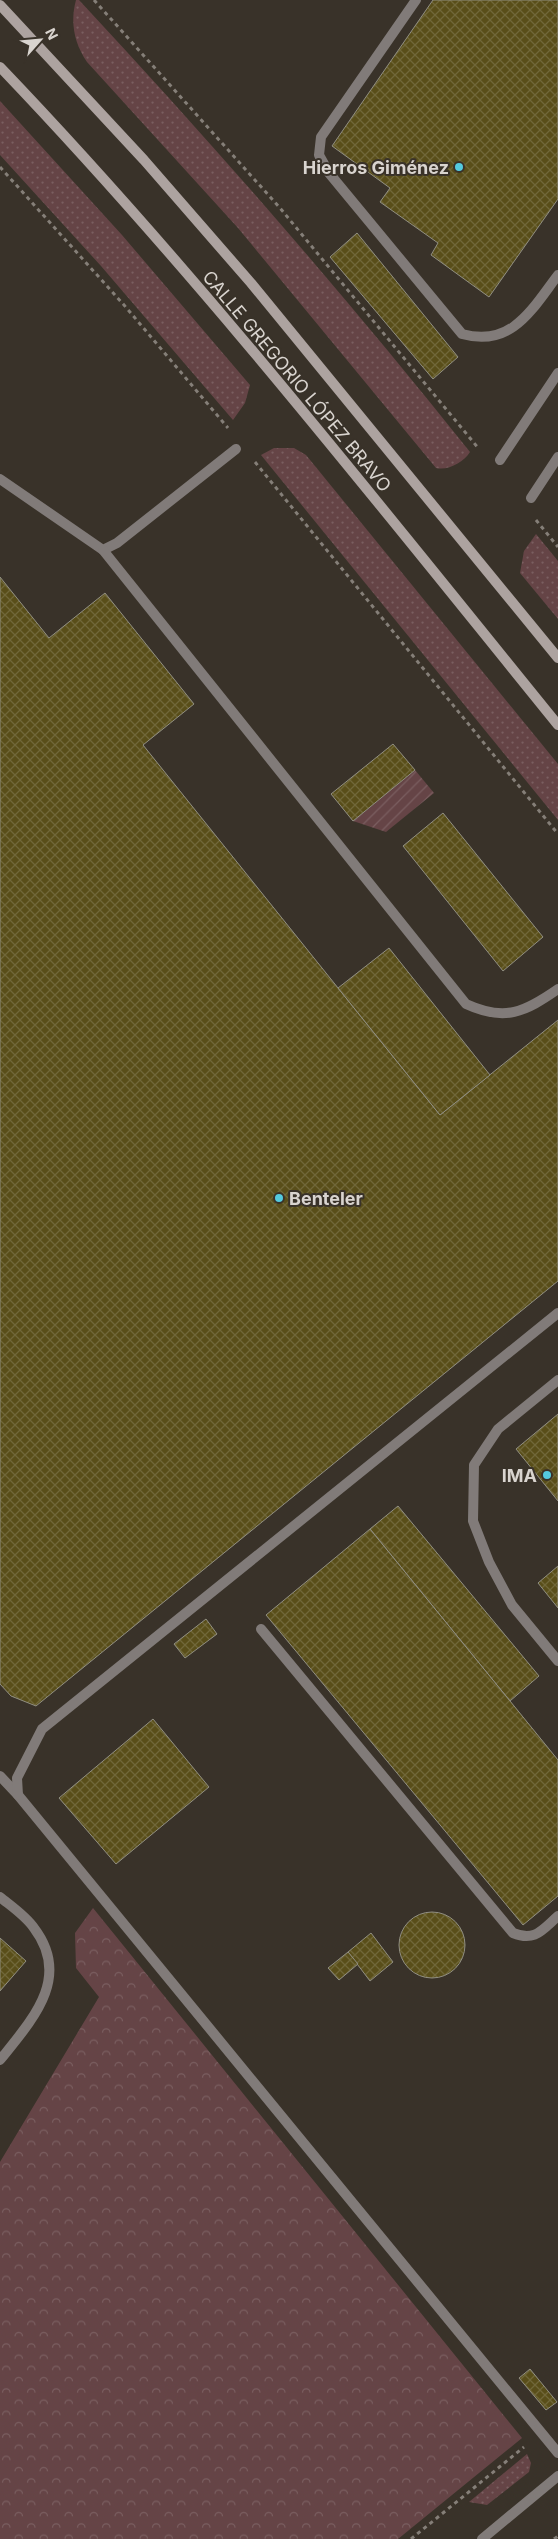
<svg xmlns="http://www.w3.org/2000/svg" width="558" height="2539" font-family="Inter,sans-serif">
	<style>
		.grass { fill: url(#grass-dots) }
		.forest { fill: url(#forest-crowns) }
		.garden { fill: url(#garden-furrows) }
		.building { fill: url(#building-cross-hatch); stroke: #918f82 }
		.lines { fill: none; stroke-linecap: round; stroke-linejoin: round }
		.path { stroke: #857f78; stroke-width: 3; stroke-dasharray: 4 4; stroke-linecap: butt }
		.lane { stroke: #817b79; stroke-width: 10 }
		.street { stroke: #817b79; stroke-width: 10 }
		.secondary { stroke: #ada3a0; stroke-width: 10 }
		.poi-dot { fill: #54cade; stroke: #393229; stroke-width: 2 }
		.labels { text-anchor: middle; dominant-baseline: central; stroke-width: 4; stroke-linejoin: round; paint-order: stroke }
		.poi-label { font-size: 18px; font-weight: bold; fill: #d9d4cf; stroke: #393229; text-anchor: end }
		.street-label { font-size: 18px; fill: #d9d4cf; stroke: #393229 }
	</style>
	<defs>
		<pattern id="grass-dots" width="8" height="8" patternUnits="userSpaceOnUse" patternTransform="scale(1.25)"><rect width="8" height="8" fill="#654446"/><path d="M2 2h.1M6 6h.1" fill="none" stroke="#7a5e60" stroke-width="1.8" stroke-linecap="round"/></pattern>
		<pattern id="forest-crowns" width="20" height="18" patternUnits="userSpaceOnUse" patternTransform="scale(1.25)"><rect width="20" height="18" fill="#654446"/><path d="M2 6a3 3 0 1 1 6 0M12 15a3 3 0 1 1 6 0" fill="none" stroke="#7a5e60"/></pattern>
		<pattern id="garden-furrows" width="10" height="10" patternUnits="userSpaceOnUse" patternTransform="scale(1.25)"><rect width="10" height="10" fill="#654446"/><path d="M-1 1l2-2M0 10L10 0M9 11l2-2" fill="none" stroke="#7a5e60"/></pattern>
		<pattern id="building-cross-hatch" width="8" height="8" patternUnits="userSpaceOnUse" patternTransform="scale(1.25)"><rect width="8" height="8" fill="#594e19"/><path d="M0 0l8 8M0 8l8-8" fill="none" stroke="#706739"/></pattern>
	</defs>
	<rect width="100%" height="100%" fill="#393229"/>
	<g class="grass">
		<path d="M76 0H79C215 146 346 296 470 452 464 462 448 471 436 468L238 228 87 62C74 43 70 22 76 0Z"/>
		<polygon points="0,101 122,235 250,385 245,403 233,420 101,266 0,155"/>
		<polygon points="274,448 294,448 306,455 558,764 558,820 261,455"/>
		<polygon points="536,534 558,561 558,619 520,573 524,551"/>
		<polygon points="527,2454 531,2463 529,2472 487,2505 469,2502"/>
	</g>
	<polygon class="forest" points="93,1908 522,2438 398,2539 0,2539 0,2162 99,1997 76,1968 75,1933"/>
	<polygon class="garden" points="415,770 434,793 386,832 353,821"/>
	<g class="building">
		<polygon points="433,0 558,0 558,199 489,297 431,255 438,243 380,202 390,188 332,146"/>
		<polygon points="357,233 458,357 433,379 330,257"/>
		<polygon points="0,577 49,638 105,593 194,704 143,745 440,1115 558,1020 558,1281 36,1706 11,1696 0,1684"/>
		<polygon points="393,744 415,770 353,821 331,794"/>
		<polygon points="443,813 543,937 503,971 403,846"/>
		<polygon points="389,948 490,1075 440,1115 338,988"/>
		<polygon points="558,1414 558,1501 516,1449"/>
		<polygon points="398,1506 539,1676 510,1701 370,1529"/>
		<polygon points="370,1529 558,1760 558,1896 523,1925 266,1615"/>
		<polygon points="558,1566 558,1608 538,1583"/>
		<polygon points="206,1619 217,1634 185,1658 174,1644"/>
		<polygon points="153,1719 209,1787 116,1864 59,1798"/>
		<circle cx="432" cy="1945" r="33"/>
		<polygon points="371,1933 393,1962 370,1981 348,1952"/>
		<polygon points="0,1938 26,1961 0,1991"/>
		<polygon points="348,1952 358,1964 339,1980 328,1968"/>
		<polygon points="530,2369 557,2402 546,2410 519,2378"/>
	</g>
	<g class="lines">
		<g class="path">
			<polyline points="94,0 280,208 479,449"/>
			<polyline points="0,167 124,305 228,428"/>
			<polyline points="255,462 558,834"/>
			<polyline points="536,520 558,547"/>
			<polyline points="411,2539 524,2447"/>
			<polyline points="554,2539 558,2536"/>
		</g>
		<g class="lane">
			<path d="M416 0 321 137 319 155 329 173 462 334C512 348 532 309 558 275"/>
			<polyline points="500,460 558,373"/>
			<polyline points="0,479 103,550 117,543 236,449"/>
			<polyline points="531,498 558,457"/>
			<path d="M103 550 466 1004C505 1022 525 1012 558 989"/>
			<polyline points="558,1380 498,1429 474,1465 473,1521 489,1562 512,1605 558,1661"/>
			<path d="M261 1629 513 1933C535 1942 542 1930 558 1916"/>
			<polyline points="0,1776 18,1795 558,2453"/>
			<polyline points="18,1795 17,1778 42,1729 558,1313"/>
			<path d="M0 1897C11 1906 26 1916 34 1928 72 1978 32 2020 0 2060"/>
		</g>
		<polyline class="street" points="482,2539 558,2476"/>
		<g class="secondary">
			<polyline points="0,5 144,160 251,283 558,658"/>
			<path d="M0 67C199 275 377 502 558 725"/>
		</g>
	</g>
	<g class="poi-dot">
		<circle cx="459" cy="167" r="5"/>
		<circle cx="279" cy="1198" r="5"/>
		<circle cx="547" cy="1475" r="5"/>
	</g>
	<g class="labels">
		<g class="poi-label">
			<text x="449" y="167">Hierros Giménez</text>
			<text x="289" y="1198" text-anchor="start">Benteler</text>
			<text x="537" y="1475">IMA</text>
		</g>
		<g class="street-label">
			<text transform="translate(297 381) rotate(50)">CALLE GREGORIO LÓPEZ BRAVO</text>
		</g>
	</g>
	<g transform="translate(40 40) rotate(63)" stroke="#393229" stroke-width="4" paint-order="stroke">
	<path d="M0-4L9 19L0 12L-9 19Z" fill="#d9d4cf"/>
	<text y="-8" font-size="14" font-weight="bold" text-anchor="middle" fill="#d9d4cf">N</text>
	</g>
</svg>
